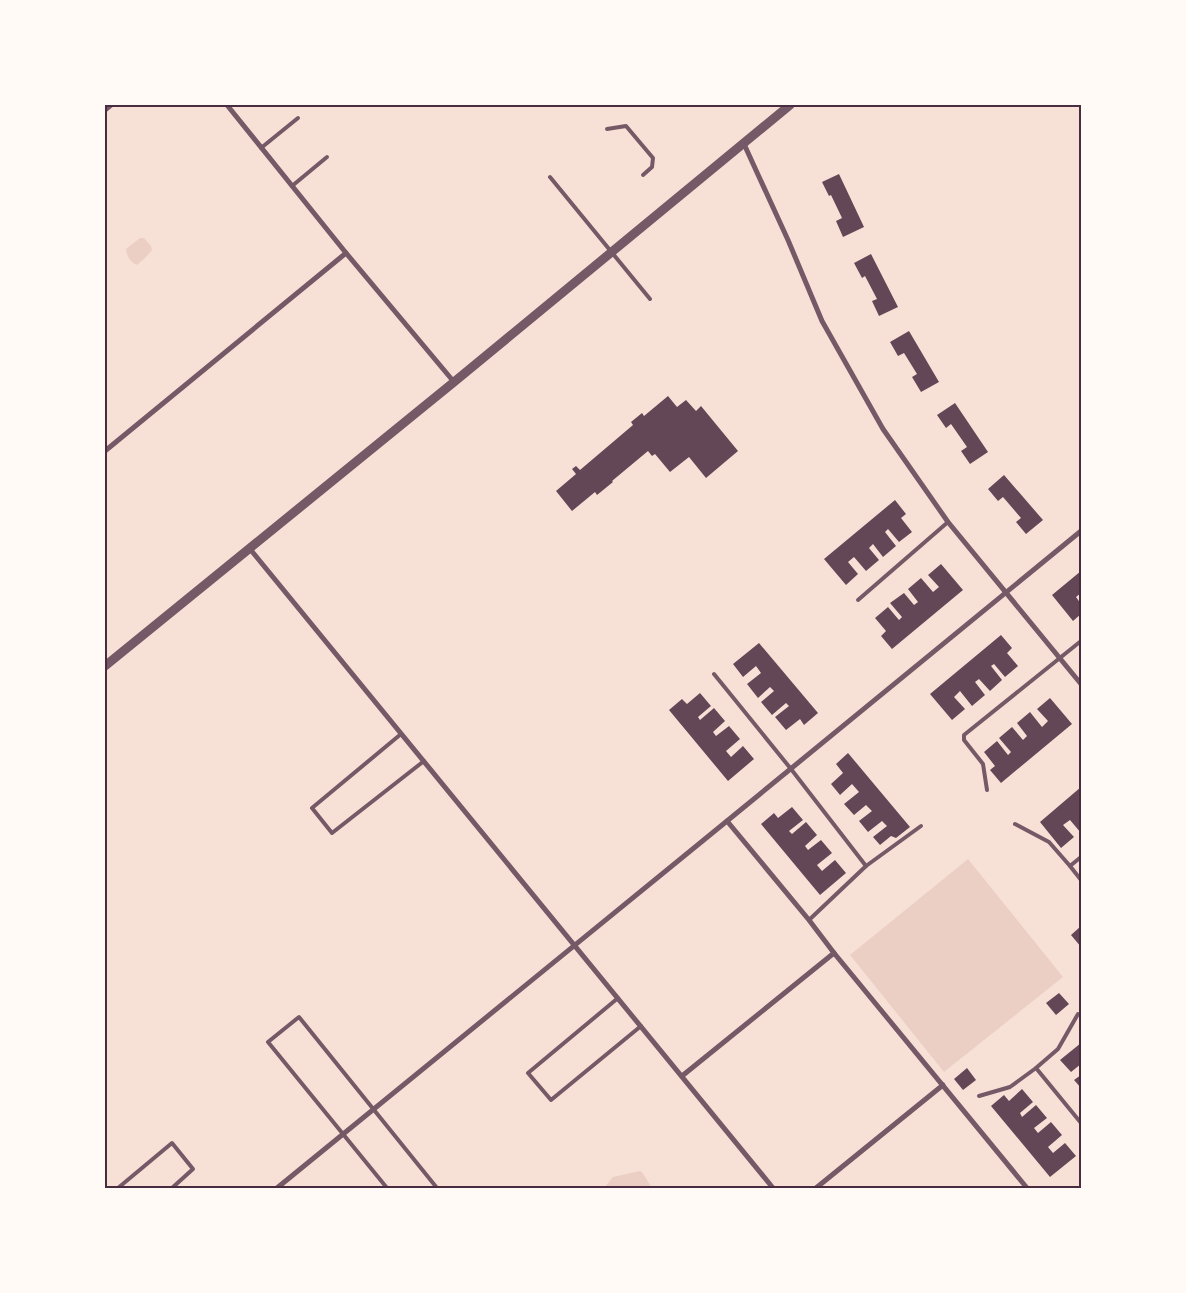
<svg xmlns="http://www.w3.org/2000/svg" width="1186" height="1293" font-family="Jost,sans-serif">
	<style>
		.green { fill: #ebcfc5 }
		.building { fill: #644757 }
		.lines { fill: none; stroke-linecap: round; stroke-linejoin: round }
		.service { stroke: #755966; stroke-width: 4 }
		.minor { stroke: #755966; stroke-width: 5 }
		.tertiary { stroke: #755966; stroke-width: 9 }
		.neatline { fill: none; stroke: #4a2c40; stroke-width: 2 }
	</style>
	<rect width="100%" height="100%" fill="#f7e1d7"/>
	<g class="green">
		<path d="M140 238H144L151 246 152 250 145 258 137 265C130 262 127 256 126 249Z"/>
		<polygon points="968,859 1063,977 944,1072 850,955"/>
		<polygon points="640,1171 642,1172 652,1188 604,1188 613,1177"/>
	</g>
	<g class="building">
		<polygon points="839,174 864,227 843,237 836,221 842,218 831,195 829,196 822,182"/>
		<polygon points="871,254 898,307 879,316 872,301 877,299 865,276 862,278 854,263"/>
		<polygon points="909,331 939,382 921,392 912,377 917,374 904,353 898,356 890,342"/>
		<polygon points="668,396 677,407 686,400 696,411 701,406 738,451 706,478 689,457 670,472 655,454 652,456 648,451 612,481 613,482 597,495 595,492 572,511 556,491 576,474 572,469 576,466 580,470 633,425 631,422 642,413 644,416"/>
		<polygon points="955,403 988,452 970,464 961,451 967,447 951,424 946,428 937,415"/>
		<polygon points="1004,475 1043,520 1026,534 1016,522 1021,518 1003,497 998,501 988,489"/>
		<polygon points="895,500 906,514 901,518 912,532 899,542 888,529 885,532 896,546 883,557 873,544 869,548 879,560 866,571 854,557 848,562 858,574 846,585 824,559"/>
		<polygon points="941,564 963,590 892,649 881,636 886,631 875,618 888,607 899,620 902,617 890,603 904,593 914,605 918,602 908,589 921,578 933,592 939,587 928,575"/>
		<polygon points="1081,571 1081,593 1076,597 1081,604 1081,614 1073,621 1052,595"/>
		<polygon points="1001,635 1012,648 1007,653 1018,666 1005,677 994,664 991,666 1002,680 990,691 979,679 975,682 985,695 972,706 960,691 954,697 965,709 952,720 930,694"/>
		<polygon points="759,643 818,713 804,725 800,719 786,730 775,717 789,706 786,703 772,715 761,702 774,691 770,687 758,698 747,684 761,673 756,666 743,677 733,664"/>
		<polygon points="700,693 711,706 698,717 700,720 714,708 725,721 713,732 716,736 729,726 740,739 726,751 731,757 743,746 754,759 728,781 669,710 682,699 687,704"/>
		<polygon points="1050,698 1072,724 1001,783 990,770 995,766 984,752 997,741 1008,755 1011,752 999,738 1012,727 1023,740 1027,736 1017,723 1030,712 1042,727 1048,721 1037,709"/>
		<polygon points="848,753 910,827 896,838 891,836 880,845 873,837 887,826 882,821 868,832 859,821 872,811 866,805 854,815 844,804 859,792 852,784 840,795 831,784 843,773 836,764"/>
		<polygon points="1081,787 1081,833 1070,820 1063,825 1074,837 1061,848 1040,822"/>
		<polygon points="792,807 803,820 789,831 792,834 806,822 817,835 805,846 808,850 821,840 832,853 817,865 822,871 835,860 846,873 820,895 761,824 774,813 778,818"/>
		<polygon points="1081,926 1081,947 1071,935"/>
		<polygon points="1059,993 1069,1004 1056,1015 1046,1003"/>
		<polygon points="1081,1043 1081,1064 1071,1072 1060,1060"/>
		<polygon points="967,1068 976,1080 963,1090 954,1079"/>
		<polygon points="1081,1075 1081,1088 1074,1080"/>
		<polygon points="1022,1089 1033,1102 1020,1113 1022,1117 1036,1105 1047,1118 1034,1128 1038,1133 1051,1122 1062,1135 1048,1147 1053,1153 1065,1143 1076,1156 1050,1177 991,1106 1004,1095 1009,1101"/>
	</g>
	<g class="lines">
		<g class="service">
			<polyline points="607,129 626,126 653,158 652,167 643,175"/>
			<polyline points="261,148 298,118"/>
			<polyline points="550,177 650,299"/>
			<polyline points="292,186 327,157"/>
			<polyline points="858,600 948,522"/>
			<polyline points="714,674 791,769 866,866"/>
			<polyline points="401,734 312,808 332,833 424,761"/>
			<polyline points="987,790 983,764 964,740 964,735 1081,641"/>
			<polyline points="1015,824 1049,842 1070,866"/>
			<polyline points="1081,857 1070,866 1081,880"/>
			<polyline points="809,920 866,866 921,826"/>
			<polyline points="618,998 528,1073 551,1100 641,1026"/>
			<polyline points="1078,1014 1058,1049 1036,1068 1081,1123"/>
			<polyline points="979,1096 1010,1087 1036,1068"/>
			<polyline points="118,1188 172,1143 193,1169 172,1188"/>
			<polyline points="387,1188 268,1042 299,1017 437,1188"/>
		</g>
		<g class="minor">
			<polyline points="227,105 346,253 454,382"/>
			<polyline points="105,110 111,105"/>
			<polyline points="744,144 788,240 822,321 883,429 948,522 1081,684"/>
			<polyline points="105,451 346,253"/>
			<polyline points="250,549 773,1188"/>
			<polyline points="727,821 809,920 834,953 1027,1188"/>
			<polyline points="682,1076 834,953"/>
			<polyline points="277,1188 727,821 1081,531"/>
			<polyline points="816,1188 943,1085"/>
		</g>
		<polyline class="tertiary" points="105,666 454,382 790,105"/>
	</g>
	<rect width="1186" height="1293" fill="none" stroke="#fffaf5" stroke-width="212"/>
	<rect x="106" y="106" width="974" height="1081" class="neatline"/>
</svg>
